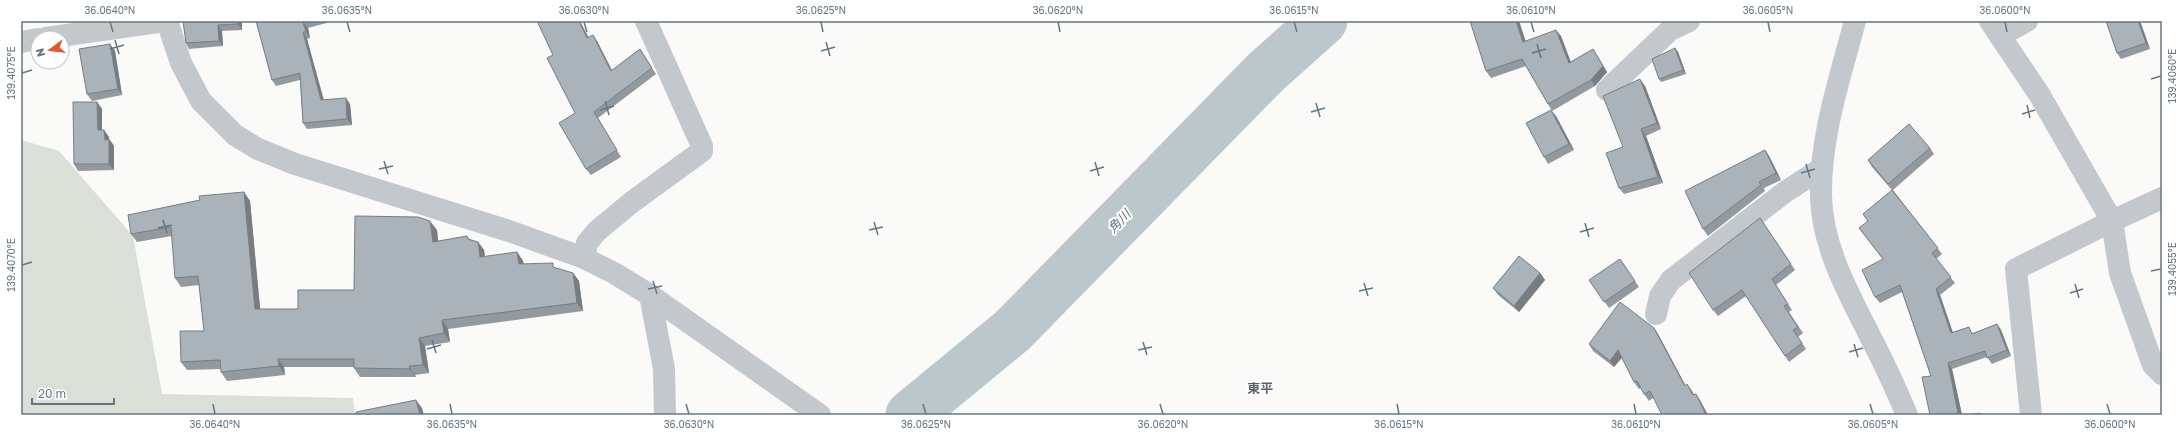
<svg xmlns="http://www.w3.org/2000/svg" width="2183" height="436" font-family="'Golos Text','Noto Sans JP',sans-serif">
	<style>
		.green { fill: #dadfd7 }
		.lines { fill: none; stroke-linecap: round; stroke-linejoin: round }
		.river { stroke: #bbc7cb; stroke-width: 49 }
		.minor { stroke: #c3c8cc; stroke-width: 22 }
		.wall { fill: #929a9f }
		.shaded-wall { fill: #777d82 }
		.building { fill: #aab3b9; stroke: #777d82 }
		.ticks { fill: none; stroke: #657683; stroke-width: 1.5 }
		.labels { text-anchor: middle; dominant-baseline: central; stroke-width: 4; stroke-linejoin: round; paint-order: stroke }
		.water-label { font-size: 13px; font-style: italic; fill: #60757c; stroke: #fff }
		.neighbourhood-label { font-size: 13px; font-weight: bold; fill: #57646e; stroke: #fff }
		.neatline { fill: none; stroke: #657683; stroke-width: 1.5 }
		.ticks-label { font-size: 10px; text-anchor: middle; fill: #657683 }
	</style>
	<rect width="100%" height="100%" fill="#fafaf8"/>
	<polygon class="green" points="21,140 59,151 133,236 162,394 353,398 355,415 21,415"/>
	<g class="lines">
		<polyline class="river" points="910,415 1012,331 1266,72 1323,21"/>
		<g class="minor">
			<polyline points="167,21 181,63 201,101 235,135 258,149 295,164 512,232 584,258 614,273 650,295 820,415"/>
			<path d="M1855 21C1840 78 1820 136 1821 196 1822 247 1849 294 1871 338 1884 363 1896 389 1907 415"/>
			<polyline points="1990,21 2039,94 2112,221 2162,198"/>
			<polyline points="2000,36 2027,21"/>
			<polyline points="46,38 165,21"/>
			<polyline points="21,42 38,39"/>
			<polyline points="1607,90 1670,30 1689,21"/>
			<polyline points="584,258 587,243 597,231 632,202 702,151 702,146 646,21"/>
			<polyline points="650,295 664,369 665,415"/>
			<polyline points="1656,314 1660,296 1671,280 1785,192 1822,168"/>
			<polyline points="2031,415 2016,269 2112,221 2120,273 2153,365 2162,374"/>
		</g>
	</g>
	<g class="wall">
		<polygon points="183,21 242,21 242,30 222,31 223,46 189,49 186,43"/>
		<polygon points="256,21 334,21 308,28 310,38 307,39 324,100 350,104 352,125 307,129 303,123 300,80 276,86 272,80"/>
		<polygon points="1470,21 1519,21 1525,42 1561,36 1571,62 1593,49 1607,72 1595,86 1552,111 1548,104 1526,66 1491,78 1486,71"/>
		<polygon points="2106,21 2140,21 2150,49 2121,59 2117,53"/>
		<polygon points="588,37 597,41 612,70 640,49 656,74 598,118 621,157 591,175 586,169 575,113 553,55"/>
		<polygon points="110,44 115,51 122,95 92,101 87,94"/>
		<polygon points="1675,48 1678,52 1686,74 1661,82 1659,79"/>
		<polygon points="1645,86 1661,129 1646,136 1663,183 1624,194 1619,188 1623,147"/>
		<polygon points="97,102 102,109 102,130 104,130 109,137 109,139 114,146 114,170 78,171 74,164"/>
		<polygon points="1556,116 1574,150 1548,164 1544,157"/>
		<polygon points="1930,148 1934,154 1893,190 1942,254 1936,259 1955,283 1940,295 1953,333 1973,333 1997,324 2001,330 2011,356 1992,364 1987,357 1952,369 1962,415 1930,415 1931,376 1902,292 1880,303 1875,297 1883,259 1859,228 1868,222 1892,190 1872,167 1868,160"/>
		<polygon points="1765,150 1769,156 1781,180 1764,188 1765,191 1708,236 1703,229"/>
		<polygon points="244,192 250,201 260,309 298,309 354,290 437,230 438,241 467,236 470,240 478,242 484,250 485,257 517,252 523,261 524,264 556,268 573,273 579,281 583,311 448,329 450,342 425,346 429,373 415,375 416,377 360,377 354,368 354,367 284,367 285,375 227,381 221,372 221,369 187,370 181,362 204,331 199,285 181,287 175,278 172,236 137,242 131,234"/>
		<polygon points="1760,218 1795,270 1776,285 1792,310 1789,312 1803,333 1798,337 1806,349 1789,362 1746,296 1718,316 1713,310"/>
		<polygon points="1620,259 1639,287 1609,308 1589,280"/>
		<polygon points="1540,273 1545,280 1519,312 1498,295 1493,288"/>
		<polygon points="1654,328 1658,334 1685,385 1692,391 1694,395 1700,400 1653,398 1649,401 1644,394 1641,388 1639,389 1634,382 1622,358 1614,367 1593,351 1589,344"/>
	</g>
	<g class="shaded-wall">
		<polygon points="238,21 242,21 242,30 238,24"/>
		<polygon points="579,21 580,21 592,44 587,38"/>
		<polygon points="1516,21 1519,21 1528,48 1523,42"/>
		<polygon points="2138,21 2140,21 2150,49 2146,43"/>
		<polygon points="303,22 308,28 310,38 306,32"/>
		<polygon points="218,25 222,31 223,46 219,41"/>
		<polygon points="1556,30 1561,36 1573,69 1569,63"/>
		<polygon points="303,32 307,39 325,106 321,100"/>
		<polygon points="593,35 597,41 615,77 611,71"/>
		<polygon points="110,44 115,51 122,95 118,89"/>
		<polygon points="1675,48 1678,52 1686,74 1683,70"/>
		<polygon points="1593,49 1607,72 1595,86 1591,80"/>
		<polygon points="1640,79 1645,86 1661,129 1657,123"/>
		<polygon points="346,98 350,104 352,125 347,119"/>
		<polygon points="97,102 102,109 102,137 98,130"/>
		<polygon points="1551,110 1556,116 1574,150 1569,144"/>
		<polygon points="1641,129 1646,136 1663,183 1658,177"/>
		<polygon points="104,130 109,137 109,146 105,140"/>
		<polygon points="109,139 114,146 114,170 109,164"/>
		<polygon points="1765,150 1769,156 1781,180 1776,173"/>
		<polygon points="244,192 250,201 261,318 255,309"/>
		<polygon points="430,221 437,230 439,250 433,242"/>
		<polygon points="478,242 484,250 486,266 480,257"/>
		<polygon points="517,252 523,261 525,273 519,264"/>
		<polygon points="573,273 579,281 583,311 577,303"/>
		<polygon points="1540,273 1545,280 1519,312 1514,306"/>
		<polygon points="1936,289 1940,295 1955,339 1951,333"/>
		<polygon points="442,320 448,329 450,342 444,333"/>
		<polygon points="1997,324 2001,330 2011,356 2007,350"/>
		<polygon points="1654,328 1658,334 1689,392 1685,386"/>
		<polygon points="419,338 425,346 429,373 423,365"/>
		<polygon points="1618,350 1622,357 1614,367 1610,361"/>
		<polygon points="278,359 284,367 285,375 279,366"/>
		<polygon points="1948,363 1952,369 1962,415 1959,415 1958,413"/>
		<polygon points="409,366 415,375 416,377 410,369"/>
		<polygon points="1687,384 1692,391 1697,402 1693,395"/>
		<polygon points="1696,394 1700,400 1708,415 1706,415"/>
		<polygon points="416,400 422,408 424,415 420,415"/>
	</g>
	<g class="building">
		<polygon points="183,21 238,21 238,24 218,25 219,41 186,43"/>
		<polygon points="256,21 307,21 303,22 306,32 303,32 321,100 346,98 347,119 303,123 300,73 272,80"/>
		<polygon points="537,21 579,21 587,38 593,35 611,71 640,49 652,68 594,112 617,150 586,169 559,123 575,113 547,58 553,55"/>
		<polygon points="1470,21 1516,21 1523,42 1556,30 1569,63 1593,49 1603,66 1591,80 1548,104 1522,59 1486,71"/>
		<polygon points="2106,21 2138,21 2146,43 2117,53"/>
		<polygon points="110,44 118,89 87,94 79,49"/>
		<polygon points="1675,48 1683,70 1659,79 1652,59"/>
		<polygon points="1640,79 1657,123 1641,129 1658,177 1619,188 1606,153 1623,147 1603,96"/>
		<polygon points="73,102 97,102 98,130 104,130 105,140 109,139 109,164 74,164"/>
		<polygon points="1551,110 1569,144 1544,157 1526,123"/>
		<polygon points="1909,124 1930,148 1888,184 1868,160"/>
		<polygon points="1765,150 1776,173 1759,182 1761,185 1703,229 1685,191"/>
		<polygon points="1892,190 1938,248 1932,253 1951,277 1936,289 1951,333 1969,327 1972,334 1997,324 2007,350 1987,358 1985,351 1948,363 1958,413 1950,415 1930,415 1922,377 1931,376 1900,285 1875,297 1862,270 1883,259 1859,228 1868,221 1863,214"/>
		<polygon points="244,192 255,309 298,309 298,290 354,290 355,216 418,217 430,221 433,242 467,236 468,239 478,242 480,257 517,252 519,264 553,263 553,267 573,273 577,303 442,320 444,333 419,338 423,365 409,366 410,369 354,368 354,359 278,359 279,366 221,372 220,360 181,362 180,331 204,331 198,276 175,278 171,227 131,234 128,215 200,200 199,196"/>
		<polygon points="1760,218 1791,264 1772,279 1788,304 1784,306 1798,327 1793,330 1802,343 1785,356 1742,290 1713,310 1689,273"/>
		<polygon points="1519,256 1540,273 1514,306 1493,288"/>
		<polygon points="1620,259 1635,281 1604,302 1589,280"/>
		<polygon points="1620,302 1654,328 1685,386 1687,384 1693,395 1696,394 1706,415 1662,415 1650,391 1644,394 1637,381 1634,382 1618,350 1610,361 1589,344"/>
		<polygon points="416,400 420,415 356,415 356,412"/>
		<polygon points="1980,413 1980,415 1969,415"/>
	</g>
	<path class="ticks" d="M110 22 113 32M347 22 350 32M584 22 587 32M821 22 823 32M1058 22 1060 32M1294 22 1297 32M1531 22 1534 32M1768 22 1770 32M2005 22 2007 32M115 40 119 54M826 42 830 56M1537 44 1541 58M110 49 124 45M821 51 835 47M1532 53 1546 49M22 73 32 70M2151 79 2161 76M605 101 609 115M1316 103 1320 117M2027 105 2030 118M600 110 614 106M1311 112 1325 108M2022 114 2035 110M384 161 388 174M1095 162 1099 176M1806 164 1810 178M379 169 393 166M1090 171 1104 167M1801 173 1815 169M163 220 167 233M874 222 878 235M1585 223 1589 237M158 228 172 225M869 230 883 227M1580 232 1594 228M22 265 32 262M2151 271 2161 269M653 281 657 294M1364 283 1368 296M2075 284 2079 298M648 289 662 286M1359 291 1373 288M2070 293 2083 289M432 340 436 353M1143 342 1147 355M1854 344 1858 357M427 349 441 345M1138 350 1152 347M1849 352 1863 348M213 404 215 414M450 404 452 414M686 404 689 414M923 404 926 414M1160 404 1163 414M1397 404 1399 414M1634 404 1636 414M1870 404 1873 414M2107 404 2110 414"/>
	<g class="labels">
		<g class="water-label">
			<text transform="translate(1119 221) rotate(-46)">角川</text>
		</g>
		<g class="neighbourhood-label">
			<text x="1260" y="388">東平</text>
		</g>
	</g>
	<rect width="2183" height="436" fill="none" stroke="#ffffff" stroke-width="44"/>
	<g transform="translate(50 50) rotate(255)"><circle r="19" fill="#ffffff" stroke="#c1c8cd"/>
	<path d="M0-3L7 15L0 10L-7 15Z" fill="#e4572e"/>
	<text y="-6" font-size="11" font-weight="bold" text-anchor="middle" fill="#657683">N</text>
	</g>
	<path d="M32 398v6h82v-6" fill="none" stroke="#657683" stroke-width="2"/>
	<text x="38" y="398" font-size="12" fill="#657683" stroke="#ffffff" stroke-width="3" paint-order="stroke">20 m</text>
	<rect x="22" y="22" width="2139" height="392" class="neatline"/>
	<g class="ticks-label">
		<text x="110" y="14">36.0640°N</text>
		<text x="347" y="14">36.0635°N</text>
		<text x="584" y="14">36.0630°N</text>
		<text x="821" y="14">36.0625°N</text>
		<text x="1058" y="14">36.0620°N</text>
		<text x="1294" y="14">36.0615°N</text>
		<text x="1531" y="14">36.0610°N</text>
		<text x="1768" y="14">36.0605°N</text>
		<text x="2005" y="14">36.0600°N</text>
		<text transform="translate(11 73) rotate(-90)" y="4">139.4075°E</text>
		<text transform="translate(2172 76) rotate(-90)" y="4">139.4060°E</text>
		<text transform="translate(11 265) rotate(-90)" y="4">139.4070°E</text>
		<text transform="translate(2172 269) rotate(-90)" y="4">139.4055°E</text>
		<text x="215" y="428">36.0640°N</text>
		<text x="452" y="428">36.0635°N</text>
		<text x="689" y="428">36.0630°N</text>
		<text x="926" y="428">36.0625°N</text>
		<text x="1163" y="428">36.0620°N</text>
		<text x="1399" y="428">36.0615°N</text>
		<text x="1636" y="428">36.0610°N</text>
		<text x="1873" y="428">36.0605°N</text>
		<text x="2110" y="428">36.0600°N</text>
	</g>
</svg>
